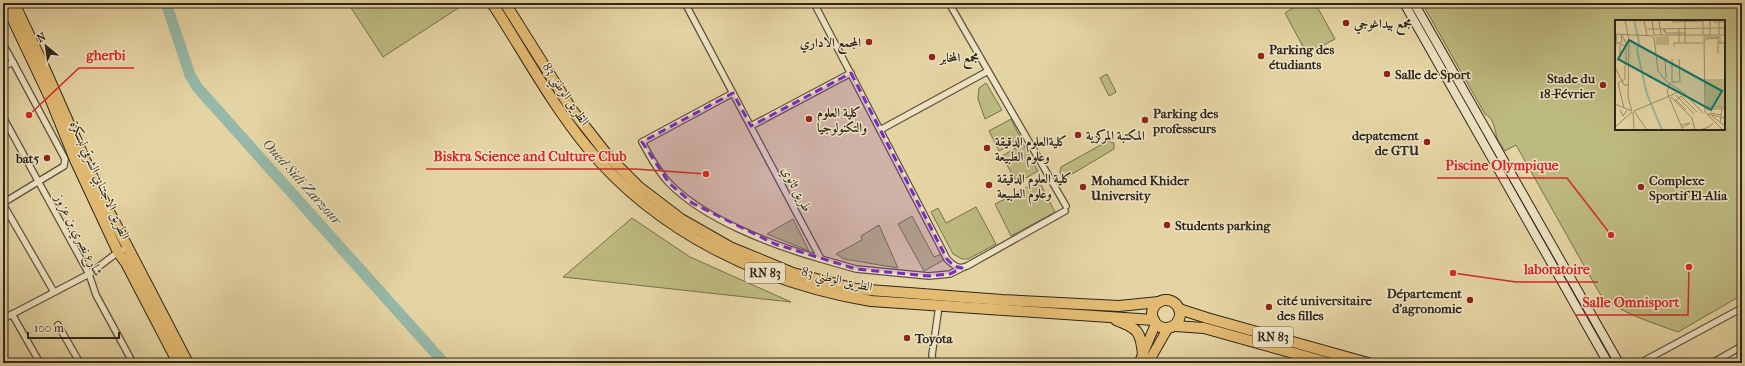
<svg xmlns="http://www.w3.org/2000/svg" width="1745" height="366" font-family="'IM FELL French Canon',Amiri,serif">
	<style>
		.green { fill: #bdba80; stroke: #76704e; fill-rule: evenodd }
		.lines { fill: none; stroke-linecap: round; stroke-linejoin: round }
		.river { stroke: #96b8a8; stroke-width: 11 }
		.street-casing { stroke: #5c523e; stroke-width: 8 }
		.secondary-casing { stroke: #2e261c; stroke-width: 10 }
		.primary-casing { stroke: #2e261c; stroke-width: 11 }
		.highway-casing { stroke: #2e261c; stroke-width: 12 }
		.street { stroke: #eee3c3; stroke-width: 5.5 }
		.secondary { stroke: #eee3c3; stroke-width: 8 }
		.primary { stroke: #e2ba72; stroke-width: 9 }
		.highway { stroke: #e2ba72; stroke-width: 10 }
		.marked { fill: #7b2cbf; fill-opacity: 0.2; stroke: #7b2cbf; stroke-width: 3; stroke-dasharray: 8 5; stroke-linejoin: round }
		.poi-dot { fill: #8f2418; stroke: #eee3c3; stroke-width: 1.5 }
		.labels { text-anchor: middle; dominant-baseline: central; stroke-width: 3; stroke-linejoin: round; paint-order: stroke }
		.shield { fill: #eee3c3; stroke: #685f4e; stroke-width: 1 }
		.shield-label { font-size: 12px; font-weight: bold; fill: #2e261c }
		.poi-label { font-size: 13px; font-weight: bold; fill: #2e261c; stroke: #eee3c3; text-anchor: start }
		.street-label { font-size: 13px; fill: #2e261c; stroke: #eee3c3 }
		.water-label { font-size: 14px; font-style: italic; fill: #484a3f; stroke: #eee3c3 }
		.inset-river { fill: none; stroke: #96b8a8; stroke-width: 2 }
		.inset-road { fill: none; stroke: #9c8e6d; stroke-width: 1 }
		.view { fill: #0f766e; fill-opacity: 0.15; stroke: #0f766e; stroke-width: 2 }
		.inset-edge { fill: none; stroke: #2e261c; stroke-width: 2 }
		.leader { fill: none; stroke: #d62828; stroke-width: 1.5 }
		.callout-dot { fill: #d62828; stroke: #eee3c3; stroke-width: 1.5 }
		.callout-label { font-size: 14px; text-anchor: middle; font-weight: bold; fill: #d62828; stroke: #eee3c3; stroke-width: 3; stroke-linejoin: round; paint-order: stroke }
	</style>
	<rect width="100%" height="100%" fill="#e5d4a3"/>
	<filter id="stains"><feTurbulence type="fractalNoise" baseFrequency=".005" numOctaves="4"/><feColorMatrix values="0 0 0 0 .2 0 0 0 0 .09 0 0 0 0 .02 0 0 0 .5 -.17"/></filter>
	<radialGradient id="worn" r=".72"><stop offset=".6" stop-color="#630" stop-opacity="0"/><stop offset="1" stop-color="#630" stop-opacity=".3"/></radialGradient>
	<g class="green">
		<polygon points="348,3 466,3 383,57"/>
		<polygon points="1301,3 1315,3 1335,39 1307,54 1285,13"/>
		<path d="M1422 3H1742V295L1678 332C1651 322 1621 314 1600 294L1516 145 1505 151C1502 146 1496 139 1496 134 1494 126 1493 118 1485 114ZM1616 21H1724V129H1616Z"/>
		<polygon points="1107,74 1116,92 1109,96 1100,78"/>
		<polygon points="986,83 1002,110 985,119 978,99 979,88"/>
		<polygon points="1011,119 1021,139 999,151 989,131"/>
		<polygon points="1108,141 1114,143 1114,149 1067,177 1061,176 1060,171 1061,167"/>
		<polygon points="1023,144 1038,171 1017,183 1002,156"/>
		<polygon points="1039,181 1055,212 1011,236 995,204"/>
		<polygon points="976,207 996,244 968,259 962,259 953,254 931,212 938,208 946,223"/>
		<polygon points="912,216 934,257 941,254 944,260 924,271 898,224"/>
		<polygon points="632,218 690,257 791,302 563,277"/>
		<polygon points="793,219 809,251 767,234"/>
		<polygon points="879,225 898,268 844,259 836,254 862,240 861,236"/>
	</g>
	<g class="lines">
		<polyline class="river" points="166,3 190,75 197,87 444,363"/>
		<g class="street-casing">
			<g id="street">
				<polyline points="685,3 821,259 856,269 929,276 950,274 962,268"/>
				<path d="M814 3 947 259C953 265 958 270 967 266L1065 211"/>
				<polyline points="949,3 1066,206"/>
				<polyline points="3,44 13,62 3,67"/>
				<path d="M733 93 642 142C650 156 657 171 669 183 705 220 772 245 821 259"/>
				<polyline points="3,117 89,274 96,295 133,363"/>
				<polyline points="751,126 851,73"/>
				<polyline points="880,130 988,71"/>
				<polyline points="3,203 64,166 65,159 13,62"/>
				<polyline points="3,204 54,292"/>
				<polyline points="12,314 40,363"/>
				<polyline points="3,319 89,274 118,252 127,248"/>
				<polyline points="58,325 80,363"/>
				<polyline points="1653,357 1656,363"/>
				<polyline points="933,363 932,355 939,306"/>
				<polyline points="1640,363 1742,308"/>
				<polyline points="1712,363 1742,346"/>
			</g>
		</g>
		<g class="secondary-casing">
			<g id="secondary">
				<polyline points="1404,3 1608,363"/>
				<polyline points="1414,3 1619,363"/>
			</g>
		</g>
		<g class="primary-casing">
			<g id="primary">
				<polyline points="1139,363 1156,323"/>
				<polyline points="1148,363 1168,328"/>
			</g>
		</g>
		<g class="highway-casing">
			<g id="highway">
				<polyline points="5,3 50,98 76,162 118,252 126,263 178,363"/>
				<polyline points="14,3 40,58 100,194 188,363"/>
				<path d="M492 3C523 51 551 103 587 147 658 233 763 283 871 301L1154 320"/>
				<polyline points="505,3 572,110 609,157 639,187 681,219 730,247 793,273 856,289 1002,300 1119,306 1159,302"/>
				<circle cx="1166" cy="314" r="14"/>
				<polyline points="1179,309 1207,318 1368,363"/>
				<path d="M1116 320C1138 328 1141 332 1143 355"/>
				<polyline points="1175,326 1204,328 1329,363"/>
			</g>
		</g>
		<use href="#street" class="street"/>
		<use href="#secondary" class="secondary"/>
		<use href="#primary" class="primary"/>
		<use href="#highway" class="highway"/>
	</g>
	<path class="marked" d="M851 73 947 259 954 266 962 268 950 274 929 276 856 269 775 244 692 203 669 183 642 142 733 93 751 126Z"/>
	<g class="poi-dot">
		<circle cx="1346" cy="23" r="4"/>
		<circle cx="869" cy="42" r="4"/>
		<circle cx="1261" cy="56" r="4"/>
		<circle cx="932" cy="57" r="4"/>
		<circle cx="1387" cy="74" r="4"/>
		<circle cx="1603" cy="85" r="4"/>
		<circle cx="809" cy="119" r="4"/>
		<circle cx="1145" cy="120" r="4"/>
		<circle cx="1078" cy="135" r="4"/>
		<circle cx="1427" cy="142" r="4"/>
		<circle cx="987" cy="148" r="4"/>
		<circle cx="47" cy="158" r="4"/>
		<circle cx="989" cy="185" r="4"/>
		<circle cx="1083" cy="187" r="4"/>
		<circle cx="1641" cy="187" r="4"/>
		<circle cx="1167" cy="225" r="4"/>
		<circle cx="1470" cy="300" r="4"/>
		<circle cx="1269" cy="307" r="4"/>
		<circle cx="907" cy="338" r="4"/>
	</g>
	<g class="labels">
		<g class="shield">
			<rect x="745" y="263" width="40" height="20" rx="3"/>
			<rect x="1253" y="327" width="40" height="20" rx="3"/>
		</g>
		<g class="shield-label">
			<text x="765" y="273">RN 83</text>
			<text x="1273" y="337">RN 83</text>
		</g>
		<g class="poi-label">
			<text x="1354" y="23">مجمع بيداغوجي</text>
			<text x="861" y="42" text-anchor="end">المجمع الاداري</text>
			<text x="1269" y="49">Parking des<tspan x="1269" dy="15">étudiants</tspan></text>
			<text x="940" y="57">مجمع المخابر</text>
			<text x="1395" y="74">Salle de Sport</text>
			<text x="1595" y="78" text-anchor="end">Stade du<tspan x="1595" dy="15">18-Février</tspan></text>
			<text x="817" y="112">كلية العلوم<tspan x="817" dy="15">والتكنولوجيا</tspan></text>
			<text x="1153" y="113">Parking des<tspan x="1153" dy="15">professeurs</tspan></text>
			<text x="1086" y="135">المكتبة المركزية</text>
			<text x="1419" y="135" text-anchor="end">depatement<tspan x="1419" dy="15">de GTU</tspan></text>
			<text x="995" y="141">كليةالعلوم الدقيقة<tspan x="995" dy="15">وعلوم الطبيعة</tspan></text>
			<text x="39" y="158" text-anchor="end">bat5</text>
			<text x="997" y="178">كلية العلوم الدقيقة<tspan x="997" dy="15">وعلوم الطبيعة</tspan></text>
			<text x="1091" y="180">Mohamed Khider<tspan x="1091" dy="15">University</tspan></text>
			<text x="1649" y="180">Complexe<tspan x="1649" dy="15">Sportif El-Alia</tspan></text>
			<text x="1175" y="225">Students parking</text>
			<text x="1462" y="293" text-anchor="end">Département<tspan x="1462" dy="15">d'agronomie</tspan></text>
			<text x="1277" y="300">cité universitaire<tspan x="1277" dy="15">des filles</tspan></text>
			<text x="915" y="338">Toyota</text>
		</g>
		<g class="street-label">
			<text transform="translate(566 94) rotate(56)">الطريق الوطني 83</text>
			<text transform="translate(100 180) rotate(66)">الطريق الاجتنابي الشرقي لبسكرة</text>
			<text transform="translate(797 189) rotate(62)">طريق ثانوي</text>
			<text transform="translate(79 235) rotate(63)">شارع نصري بن عزوز</text>
			<text transform="translate(837 279) rotate(13)">الطريق الوطني 83</text>
		</g>
		<g class="water-label">
			<text transform="translate(302 182) rotate(48)">Oued Sidi Zarzour</text>
		</g>
	</g>
	<g transform="translate(1615 20)">
		<rect width="110" height="110" fill="#e5d4a3"/>
		<path d="M54 16V25H41V17ZM89 61H110V87H93L91 84Z" fill="#bdba80"/>
		<path class="inset-river" d="M19 0 24 22 22 30 32 74 47 110"/>
		<path class="inset-road" d="M10 0 14 20 13 77 17 91M29 0 32 16M37 0 39 15M44 0 46 15M88 0V15M99 0V2H110M104 0V15M70 1V23M57 2 88 1M64 8V23M32 9 110 8M51 11 48 10 51 13H71M0 14 39 16M7 15 11 23V45M40 15H88M95 15V0M39 17 43 51 50 60 66 71M90 17H105V23M91 21V19L103 18V23M0 24 7 22 6 15M59 27V23H88M0 33 2 14M103 34V23H110M5 37V24L11 26M50 38 51 59M57 39V62H64M64 39 65 62M0 47 9 65H13M10 59V45M90 60H110M55 63 52 72 68 110M67 71 88 93M61 75 79 94M56 77 77 98 80 110M61 80 71 90M60 81 66 76 82 92M0 84 17 91M89 87H110V98L93 94M9 88 3 63 10 59M91 89H110M5 90 8 96 12 90M19 91 66 71M19 91 32 110M18 92 19 110M90 92 89 15H110M90 92 108 110M95 93 107 95M97 96 110 106M105 103 107 88M66 105 75 103 67 108M0 107 17 92M85 110 94 107 98 103"/>
		<path class="view" d="M14 20 107 71 96 90 3 39Z"/>
		<rect width="110" height="110" class="inset-edge"/>
	</g>
	<path class="leader" d="M29 115L79 68H134M706 174L635 169H426M1611 235L1567 178H1437M1453 273L1516 282H1598M1689 267L1688 315H1575"/>
	<g class="callout-dot">
		<circle cx="29" cy="115" r="4"/>
		<circle cx="706" cy="174" r="4"/>
		<circle cx="1611" cy="235" r="4"/>
		<circle cx="1453" cy="273" r="4"/>
		<circle cx="1689" cy="267" r="4"/>
	</g>
	<g class="callout-label">
		<text x="106" y="60">gherbi</text>
		<text x="530" y="161">Biskra Science and Culture Club</text>
		<text x="1502" y="170">Piscine Olympique</text>
		<text x="1557" y="274">laboratoire</text>
		<text x="1631" y="307">Salle Omnisport</text>
	</g>
	<rect width="1745" height="366" fill="none" stroke="#e5d4a3" stroke-width="16"/>
	<rect x="4" y="4" width="1737" height="358" fill="none" stroke="#2e261c" stroke-width="2"/>
	<rect x="8" y="8" width="1729" height="350" fill="none" stroke="#2e261c"/>
	<g transform="translate(46 46) rotate(331)" stroke="#eee3c3" stroke-width="3" paint-order="stroke">
	<path d="M0-3L7 15L0 10L-7 15Z" fill="#2e261c"/>
	<text y="-6" font-size="11" font-weight="bold" text-anchor="middle" fill="#2e261c">N</text>
	</g>
	<path d="M28 332v6h91v-6" fill="none" stroke="#2e261c" stroke-width="2"/>
	<text x="34" y="332" font-size="12" fill="#2e261c" stroke="#eee3c3" stroke-width="3" paint-order="stroke">100 m</text>
	<rect width="100%" height="100%" filter="url(#stains)"/>
	<rect width="100%" height="100%" fill="url(#worn)"/>
</svg>
